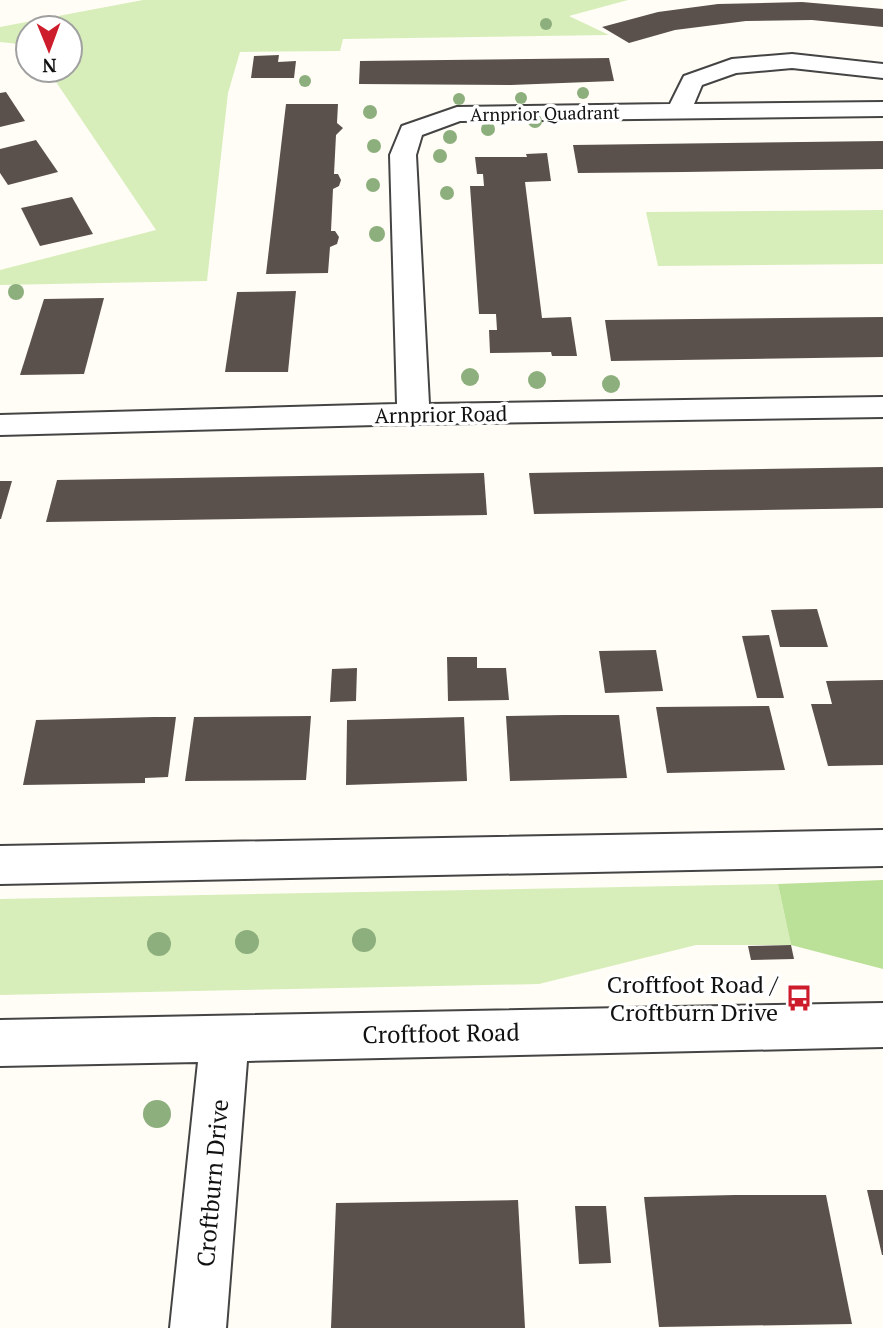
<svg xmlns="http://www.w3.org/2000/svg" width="883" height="1328" font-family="'PT Serif',serif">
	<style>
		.green { fill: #d7eeba }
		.forest { fill: #bbe098 }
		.building { fill: #5b514c }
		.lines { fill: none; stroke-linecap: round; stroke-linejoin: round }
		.minor-casing { stroke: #444; stroke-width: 4 }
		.minor { fill: #fff; fill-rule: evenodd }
		.tree { fill: #8daf7d }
		.labels { text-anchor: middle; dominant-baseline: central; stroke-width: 7; stroke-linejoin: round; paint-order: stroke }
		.far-street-label { font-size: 18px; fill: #111; stroke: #fff }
		.street-label { font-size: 21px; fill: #111; stroke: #fff }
		.near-poi-label { font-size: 24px; fill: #111; stroke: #fff; text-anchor: end }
		.near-street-label { font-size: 24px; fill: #111; stroke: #fff }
	</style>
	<rect width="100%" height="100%" fill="#fffdf5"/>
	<g class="green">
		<polygon points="143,0 628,0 569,16 609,35 343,39 340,51 240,52 228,93 207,281 0,285 0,270 156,230 48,70 70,70 70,28 28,28 28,45 0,42 0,27"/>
		<polygon points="883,210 883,264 658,266 646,212"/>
		<polygon points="778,884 791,945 696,945 539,984 0,995 0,899"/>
	</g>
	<polygon class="forest" points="883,880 883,969 791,945 778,884"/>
	<g class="building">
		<polygon points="802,2 883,9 883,27 812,20 746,21 675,30 629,43 602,27 658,12 718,4"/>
		<polygon points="279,55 278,62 296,61 294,78 251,78 254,56"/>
		<polygon points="609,58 614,81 511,85 359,84 360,61"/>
		<polygon points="6,92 25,121 0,127 0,93"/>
		<polygon points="286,104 338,104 337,123 343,128 336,135 334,174 338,174 341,180 339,186 333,189 331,231 335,231 339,237 337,244 330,247 328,273 266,274"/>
		<polygon points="36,140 58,172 8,185 0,173 0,149"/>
		<polygon points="883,141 883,169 685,172 578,173 573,145"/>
		<polygon points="547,153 551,181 525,182 542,318 571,317 577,356 552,356 551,352 490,353 489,330 497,330 496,314 479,314 470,186 484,186 483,174 477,174 475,157 527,157 526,154"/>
		<polygon points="72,197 93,234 40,246 21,208"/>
		<polygon points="296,291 288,372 225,372 237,292"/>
		<polygon points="104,298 84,374 20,375 44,299"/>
		<polygon points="883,317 883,357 611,361 605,320"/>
		<polygon points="883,467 883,508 534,514 529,473"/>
		<polygon points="484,473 487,515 46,522 57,480"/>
		<polygon points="0,481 12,481 1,519 0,519"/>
		<polygon points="817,609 828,647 780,647 771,610"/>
		<polygon points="769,635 784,698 757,698 742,636"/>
		<polygon points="656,650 663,691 605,693 599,651"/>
		<polygon points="447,657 477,657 477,668 506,668 509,700 448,701"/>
		<polygon points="357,668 356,701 330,702 332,669"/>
		<polygon points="883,680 883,765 828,766 811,704 832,704 826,681"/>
		<polygon points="769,706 785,770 667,773 656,707"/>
		<polygon points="563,715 619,715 627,778 510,781 506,716"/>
		<polygon points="311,716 306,780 185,781 194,717"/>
		<polygon points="154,717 176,717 168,777 145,778 145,783 23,785 36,720"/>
		<polygon points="464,717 467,781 346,785 347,720"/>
		<polygon points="791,945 794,959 751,960 748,946"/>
		<polygon points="867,1190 883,1190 883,1255 882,1255"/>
		<polygon points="735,1195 826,1195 852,1324 659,1327 644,1197"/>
		<polygon points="518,1200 525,1328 331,1328 336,1203"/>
		<polygon points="575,1206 606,1206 611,1263 579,1264"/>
	</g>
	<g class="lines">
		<g class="minor-casing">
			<g id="minor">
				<polygon points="792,54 883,64 883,78 792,68 736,73 702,85 694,104 883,102 883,116 460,121 422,135 416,155 429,404 883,397 883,417 413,424 0,435 0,415 397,404 390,155 402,126 457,107 670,104 684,76 732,59"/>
				<polygon points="883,830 883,866 0,884 0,846"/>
				<polygon points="883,1003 883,1047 247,1061 226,1328 170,1328 198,1062 0,1066 0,1020"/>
			</g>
		</g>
		<use href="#minor" class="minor"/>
	</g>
	<g class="tree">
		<circle cx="546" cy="24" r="6"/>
		<circle cx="305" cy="81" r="6"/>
		<circle cx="583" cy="93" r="6"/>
		<circle cx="521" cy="98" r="6"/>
		<circle cx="459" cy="99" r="6"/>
		<circle cx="370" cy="112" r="7"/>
		<circle cx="535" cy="121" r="7"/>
		<circle cx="488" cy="129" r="7"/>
		<circle cx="450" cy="137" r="7"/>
		<circle cx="374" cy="146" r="7"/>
		<circle cx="440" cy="156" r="7"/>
		<circle cx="373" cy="185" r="7"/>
		<circle cx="447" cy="193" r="7"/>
		<circle cx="377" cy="234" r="8"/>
		<circle cx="16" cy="292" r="8"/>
		<circle cx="470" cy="377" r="9"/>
		<circle cx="537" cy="380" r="9"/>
		<circle cx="611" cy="384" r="9"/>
		<circle cx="364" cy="940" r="12"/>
		<circle cx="247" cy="942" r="12"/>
		<circle cx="159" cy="944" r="12"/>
		<circle cx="157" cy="1114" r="14"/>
	</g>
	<defs>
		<g id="bus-bare" transform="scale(2.1)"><path d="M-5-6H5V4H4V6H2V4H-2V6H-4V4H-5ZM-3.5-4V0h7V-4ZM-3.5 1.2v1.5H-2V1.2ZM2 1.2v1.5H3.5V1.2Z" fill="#cd1d2c" stroke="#fff" stroke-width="2.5" paint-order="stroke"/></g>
	</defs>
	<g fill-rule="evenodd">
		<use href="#bus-bare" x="799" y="998"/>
	</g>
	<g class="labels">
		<g class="far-street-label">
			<text transform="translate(545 113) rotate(-1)">Arnprior Quadrant</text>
		</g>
		<g class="street-label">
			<text transform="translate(441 414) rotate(-1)">Arnprior Road</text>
		</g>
		<g class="near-poi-label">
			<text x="778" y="984">Croftfoot Road /<tspan x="778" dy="28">Croftburn Drive</tspan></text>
		</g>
		<g class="near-street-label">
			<text transform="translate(441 1033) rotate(-1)">Croftfoot Road</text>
			<text transform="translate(212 1183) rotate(-85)">Croftburn Drive</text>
		</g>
	</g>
	<g transform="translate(49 49) rotate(179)"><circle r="33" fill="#ffffff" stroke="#a0a0a0" stroke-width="2"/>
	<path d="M0-5L12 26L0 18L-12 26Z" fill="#cd1d2c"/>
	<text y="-10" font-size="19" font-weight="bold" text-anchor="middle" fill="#111111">N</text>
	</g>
</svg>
